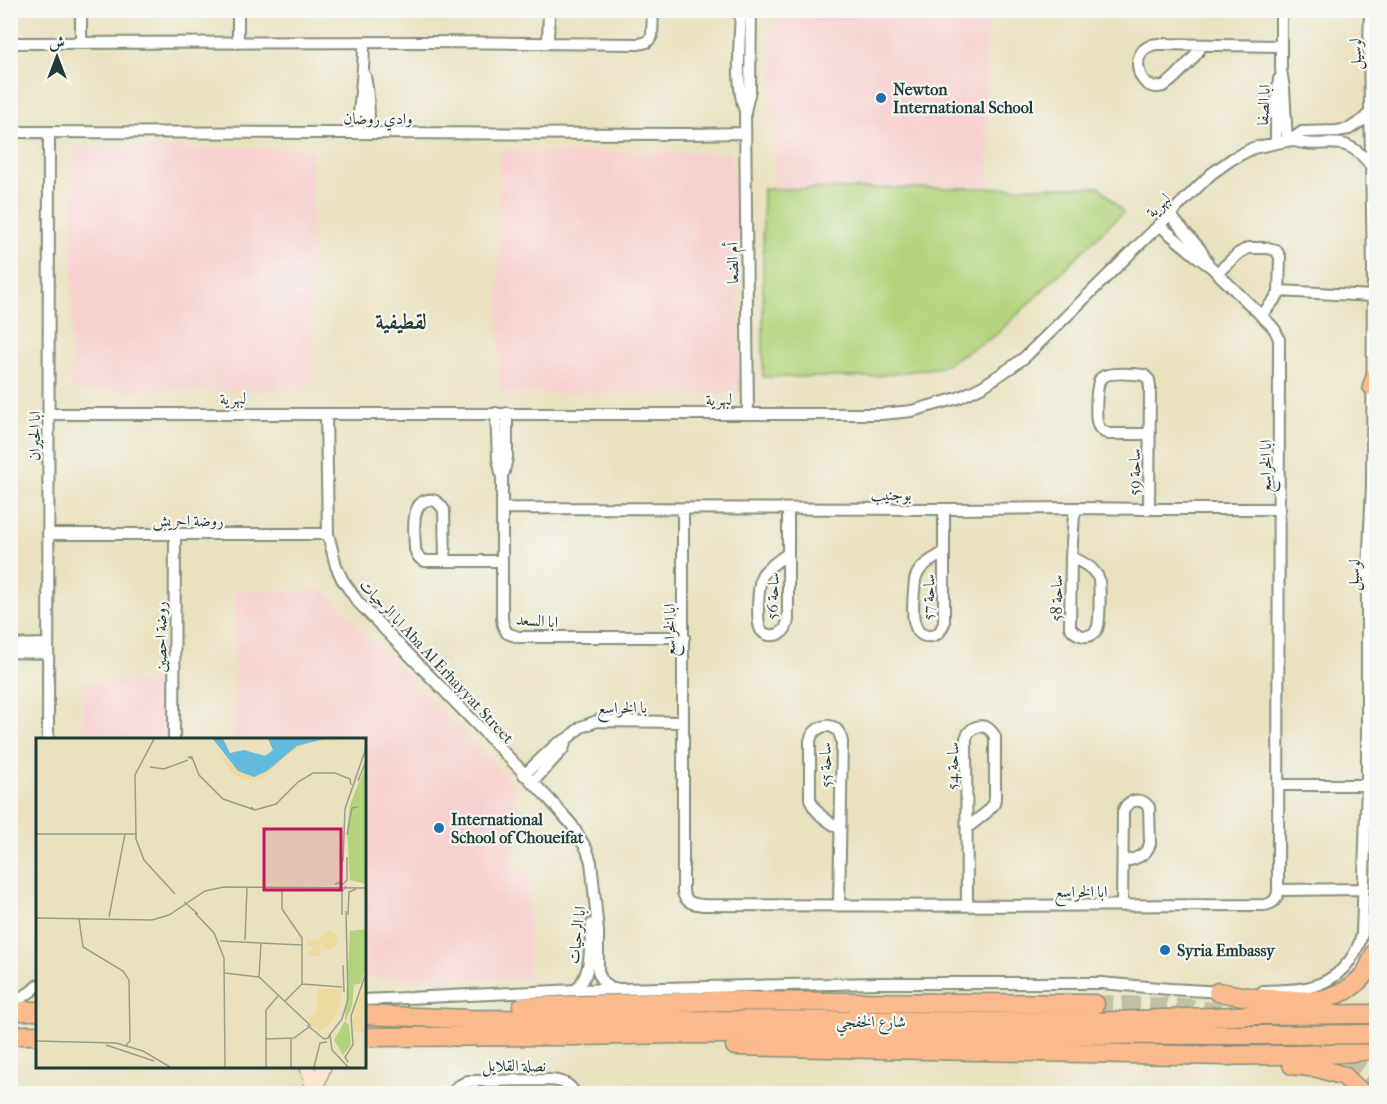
<svg xmlns="http://www.w3.org/2000/svg" width="1387" height="1104" viewBox="0 0 1387 1104" font-family="'IM FELL French Canon',Amiri,serif">
	<style>
		.built { fill: #f7d0cf }
		.green { fill: #b3d47c; stroke: #698858; stroke-width: 1.5 }
		.lines { fill: none; stroke-linecap: round; stroke-linejoin: round }
		.highway-tunnel { stroke: #c1c0a3; stroke-width: 18; stroke-dasharray: 18 9; stroke-linecap: butt }
		.street-casing { stroke: #848f7a; stroke-width: 14 }
		.secondary-casing { stroke: #848f7a; stroke-width: 16 }
		.highway-casing { stroke: #848f7a; stroke-width: 21 }
		.street { stroke: #fff; stroke-width: 10 }
		.secondary { stroke: #fde4d1; stroke-width: 14 }
		.highway { stroke: #fbbb8d; stroke-width: 18 }
		.highway-bridge-casing { stroke: #848f7a; stroke-width: 21; stroke-linecap: butt }
		.highway-bridge { stroke: #fbbb8d; stroke-width: 18 }
		.poi-dot { fill: #1f6fb2; stroke: #f6f6f2; stroke-width: 2 }
		.labels { text-anchor: middle; stroke-width: 4.5; stroke-linejoin: round; paint-order: stroke }
		.street-label { font-size: 16px; fill: #1f3d34; stroke: #f6f6f2 }
		.poi-label { font-size: 16px; font-weight: bold; fill: #1f3d34; stroke: #f6f6f2; text-anchor: start }
		.district-label { font-size: 22px; font-weight: bold; fill: #1f3d34; stroke: #f6f6f2 }
		.inset-road { fill: none; stroke: #999f87; stroke-width: 1.5 }
		.view { fill: #c2185b; fill-opacity: 0.15; stroke: #c2185b; stroke-width: 3 }
		.inset-edge { fill: none; stroke: #1f3d34; stroke-width: 3 }
	</style>
	<rect width="100%" height="100%" fill="#f6f6f2"/>
	<filter id="ink" filterUnits="userSpaceOnUse"><feTurbulence type="fractalNoise" baseFrequency=".0167" numOctaves="2"/><feDisplacementMap in="SourceGraphic" scale="12" xChannelSelector="R" yChannelSelector="G"/><feConvolveMatrix kernelMatrix="1 2 1 2 8 2 1 2 1" color-interpolation-filters="sRGB"/></filter>
	<filter id="wash" filterUnits="userSpaceOnUse"><feTurbulence type="fractalNoise" baseFrequency=".008" numOctaves="4" result="noise"/><feDisplacementMap in="SourceGraphic" scale="24" xChannelSelector="R" yChannelSelector="G"/><feGaussianBlur stdDeviation="1.35" result="paint"/><feColorMatrix in="noise" values="0 0 0 0 0 0 0 0 0 0 0 0 0 0 0 0 0 1.4 0 .05"/><feComposite in="paint" operator="in"/></filter>
	<g filter="url(#wash)">
		<rect width="100%" height="100%" fill="#eae1bf"/>
		<path class="built" d="M773 11H987L988 186 774 188Z
			M73 147 313 149 311 391 71 390Z
			M499 151 730 153 738 209 739 394 499 393Z
			M235 590H325L357 626 514 784 512 872 529 873 528 979 365 978 364 740 234 739Z
			M82 682H170V739H82Z"/>
		<path class="green" d="M1100 187 1123 212 996 335 941 367 870 377H763V189Z"/>
	</g>
	<g filter="url(#ink)">
		<g class="lines">
			<path class="highway-tunnel" d="M1095 1004 1183 1007 1221 1012
				M1248 1018C1296 1030 1342 1045 1376 1082"/>
			<g class="street-casing">
				<path id="street" d="M81 10V43
					M238 10V43
					M741 10C740 41 735 84 745 111L748 414
					M1281 10V70L1284 89 1287 141
					M10 43 427 42 639 44 647 42 652 36 653 10
					M548 43 549 10
					M1202 45C1197 55 1189 63 1181 71 1176 76 1170 83 1163 86 1139 94 1128 54 1150 46 1153 44 1156 44 1159 44L1280 46
					M365 76C369 95 369 113 369 132
					M745 111 750 90 751 10
					M10 132 690 134 745 133
					M358 133C359 102 364 73 364 43
					M1291 140C1325 152 1343 128 1371 166
					M1276 143V110L1279 79
					M1169 214 1200 249 1207 261
					M1217 273 1239 253 1248 248H1267L1276 250 1280 257 1279 294 1261 316
					M1279 291 1373 296
					M496 413 498 458 502 478V618L503 625 507 633 518 637H684
					M49 414H882L912 411 958 398 983 386 1013 366 1025 357 1211 174 1232 159 1253 148 1291 140 1302 132 1337 131 1349 129 1363 120 1371 111
					M326 414 328 534 336 566 342 579 357 601 549 799 572 825 587 850 591 862 593 880 598 931V971L601 979 611 989
					M504 472 507 457V413
					M502 508 944 509 1077 508 1149 509H1280
					M683 509V892C685 903 694 904 703 905 890 906 1077 906 1264 905 1273 904 1278 899 1278 890L1279 339 1275 330 1271 325 1211 267 1195 255 1159 225
					M788 509V620C788 621 786 627 785 629 780 636 767 638 761 630 756 622 758 582 763 574 769 566 780 560 788 553
					M1149 509 1150 388 1149 380 1144 375C1135 374 1108 371 1101 378 1096 383 1095 417 1098 425 1100 430 1103 432 1109 434H1150
					M48 534H328
					M943 553C932 560 918 566 915 580 914 595 906 639 931 636 939 635 941 630 944 623V509
					M1071 557C1079 561 1090 565 1095 573 1097 575 1099 578 1099 581 1100 588 1100 624 1097 629 1090 641 1076 636 1070 627L1071 557 1074 516 1077 508
					M445 561 444 510C440 504 436 499 428 500 409 503 415 536 415 549 417 556 419 559 425 561H502
					M10 645 48 644
					M10 652 48 653
					M48 740 49 132
					M174 740 175 535
					M524 775 549 751 557 744 567 739 581 727 597 721 683 722
					M532 783 563 749 567 739
					M1279 785H1367
					M1278 890 1364 889
					M839 905 842 742C841 738 840 732 836 729 826 721 812 730 810 741V799C815 814 828 821 840 829
					M967 905 966 738C972 723 988 722 995 737V798L994 804 987 812 967 828
					M1122 906 1123 812C1127 799 1142 797 1149 807L1150 844C1146 856 1135 859 1123 862
					M576 990C593 972 589 948 592 924
					M1263 991C1278 990 1295 991 1310 987 1336 981 1356 960 1362 934L1367 785V593L1372 485 1373 268 1369 49 1370 10
					M364 1000 576 990 877 983H1101L1170 989 1223 992
					M10 1003C21 998 30 994 38 985
					M452 1094 457 1087 468 1081 550 1080C561 1081 570 1083 575 1094"/>
			</g>
			<g class="secondary-casing">
				<path id="secondary" d="M307 1066 315 1094
					M315 1091 324 1066"/>
			</g>
			<g class="highway-casing">
				<path id="highway" d="M1372 386 1376 376
					M1218 992 1256 998 1312 1001 1325 999 1345 991 1354 985 1366 973 1376 951
					M522 1007 715 1001 1095 1004
					M10 1011H38
					M364 1015 469 1019 1093 1022 1256 1015 1376 1014
					M10 1035H38
					M364 1037 575 1036 677 1034 1255 1035
					M735 1046 1228 1056C1278 1054 1327 1057 1376 1049
					M1292 1065 1318 1068 1344 1076 1363 1094"/>
			</g>
			<use href="#street" class="street"/>
			<use href="#secondary" class="secondary"/>
			<use href="#highway" class="highway"/>
			<g class="highway-bridge-casing">
				<path id="highway-bridge" d="M1255 1035 1376 1034"/>
			</g>
			<use href="#highway-bridge" class="highway-bridge"/>
		</g>
	</g>
	<g class="poi-dot">
		<circle cx="881" cy="98" r="6"/>
		<circle cx="439" cy="828" r="6"/>
		<circle cx="1165" cy="950" r="6"/>
	</g>
	<g class="labels">
		<g class="street-label">
			<text transform="translate(1355 54) rotate(-90)" y="6">لوسيل</text>
			<text transform="translate(1263 105) rotate(-87)" y="6">ابا الصفا</text>
			<text x="378" y="124">وادي روضان</text>
			<text transform="translate(1158 205) rotate(-45)" y="6">لبهرية</text>
			<text transform="translate(732 263) rotate(-91)" y="6">أم الضعا</text>
			<text x="233" y="404">لبهرية</text>
			<text x="719" y="405">لبهرية</text>
			<text transform="translate(34 436) rotate(-90)" y="6">ابا الحيران</text>
			<text transform="translate(1265 466) rotate(-90)" y="6">ابا الخراسع</text>
			<text transform="translate(1134 472) rotate(-90)" y="6">ساحة 59</text>
			<text x="891" y="500">بوجنيب</text>
			<text x="188" y="526">روضة احريش</text>
			<text transform="translate(1353 575) rotate(-87)" y="6">لوسيل</text>
			<text transform="translate(772 596) rotate(-88)" y="6">ساحة 56</text>
			<text transform="translate(928 597) rotate(-89)" y="6">ساحة 57</text>
			<text transform="translate(1056 598) rotate(-90)" y="6">ساحة 58</text>
			<text transform="translate(537 620) rotate(4)" y="6">ابا السعد</text>
			<text transform="translate(669 630) rotate(-90)" y="6">ابا الخراسع</text>
			<text transform="translate(160 637) rotate(-90)" y="6">روضة احصين</text>
			<text transform="translate(437 661) rotate(47)" y="6">ابا الرحيات Aba Al Erhayyat Street</text>
			<text transform="translate(622 707) rotate(-1)" y="6">با الخراسع</text>
			<text transform="translate(825 765) rotate(-91)" y="6">ساحة 55</text>
			<text transform="translate(952 766) rotate(-89)" y="6">ساحة 54</text>
			<text x="1081" y="897">ابا الخراسع</text>
			<text transform="translate(576 935) rotate(-83)" y="6">ابا الرحيات</text>
			<text x="871" y="1027">شارع الخفجي</text>
			<text x="514" y="1071">نصلة القلايل</text>
		</g>
		<g class="poi-label">
			<text x="893" y="95">Newton<tspan x="893" dy="18">International School</tspan></text>
			<text x="451" y="825">International<tspan x="451" dy="18">School of Choueifat</tspan></text>
			<text x="1177" y="956">Syria Embassy</text>
		</g>
		<g class="district-label">
			<text x="401" y="329">لقطيفية</text>
		</g>
	</g>
	<g transform="translate(36 738)">
		<rect width="330" height="330" fill="#eae1bf"/>
		<path d="M330 27V146L314 142 311 93 314 67ZM330 191V229L325 245 318 247 316 268 309 284 313 287 315 307 307 317 298 302 309 283 314 193Z" fill="#b3d47c"/>
		<path d="M281 1 302 2 326 12 302 3 277 4 253 15 226 41 209 42 196 35 179 9 195 27 230 33 252 13ZM284 202a9 9 0 1 1 18 0a9 9 0 1 1-18 0ZM271 201 285 202 284 218H271L278 208H271ZM330 238 326 286 329 294H316V281ZM282 251H306L302 274 290 290 283 292 272 283 281 272Z" fill="#eeda9e"/>
		<path d="M177 1H187L194 15 208 12 229 18 237 12 232 1H288L261 8 231 33 218 39 202 33Z" fill="#62badf"/>
		<path class="inset-road" d="M118 1 99 37 100 101 108 122 139 156M156 21 152 19H156L163 37 187 61 219 72 215 69M114 29 128 31 152 22M322 43 330 23M219 72 240 66 262 44 277 35H299L314 41 315 47M0 96H101M311 97 316 70 322 69M307 123 309 71 330 10M299 146 305 144 306 120M304 149 311 142V119M246 152V171L266 200V246L249 263M148 164 162 176M159 175 178 195 188 220 189 329M306 177V154L310 148M312 177 313 154 320 151M73 179 89 96M0 180 116 182 133 177 169 153 188 149 330 150M43 181 47 209 87 233 93 242 94 303 90 307M209 202 211 149M184 203 266 207M307 227 308 254M189 235 223 239 275 288M223 239 225 205M266 246 306 249M271 287 288 301 293 300M294 297 296 312 312 329M292 299 306 281 312 261 310 173M230 301 258 300 273 289M255 301V329M0 303 80 305 107 313 134 329M70 307 118 323M312 324 309 319 317 307 315 278 330 235M230 329V272L242 258M278 329 284 305 291 304"/>
		<path class="view" d="M228 91H305V152H228Z"/>
		<rect width="330" height="330" class="inset-edge"/>
	</g>
	<rect width="1387" height="1104" fill="none" stroke="#f6f6f2" stroke-width="36"/>
	<g transform="translate(57 57)" stroke="#f6f6f2" stroke-width="4.5" paint-order="stroke">
	<path d="M0-4.5L10 22L0 15L-10 22Z" fill="#1f3d34"/>
	<text y="-9" font-size="16" font-weight="bold" text-anchor="middle" fill="#1f3d34">ش</text>
	</g>
</svg>
